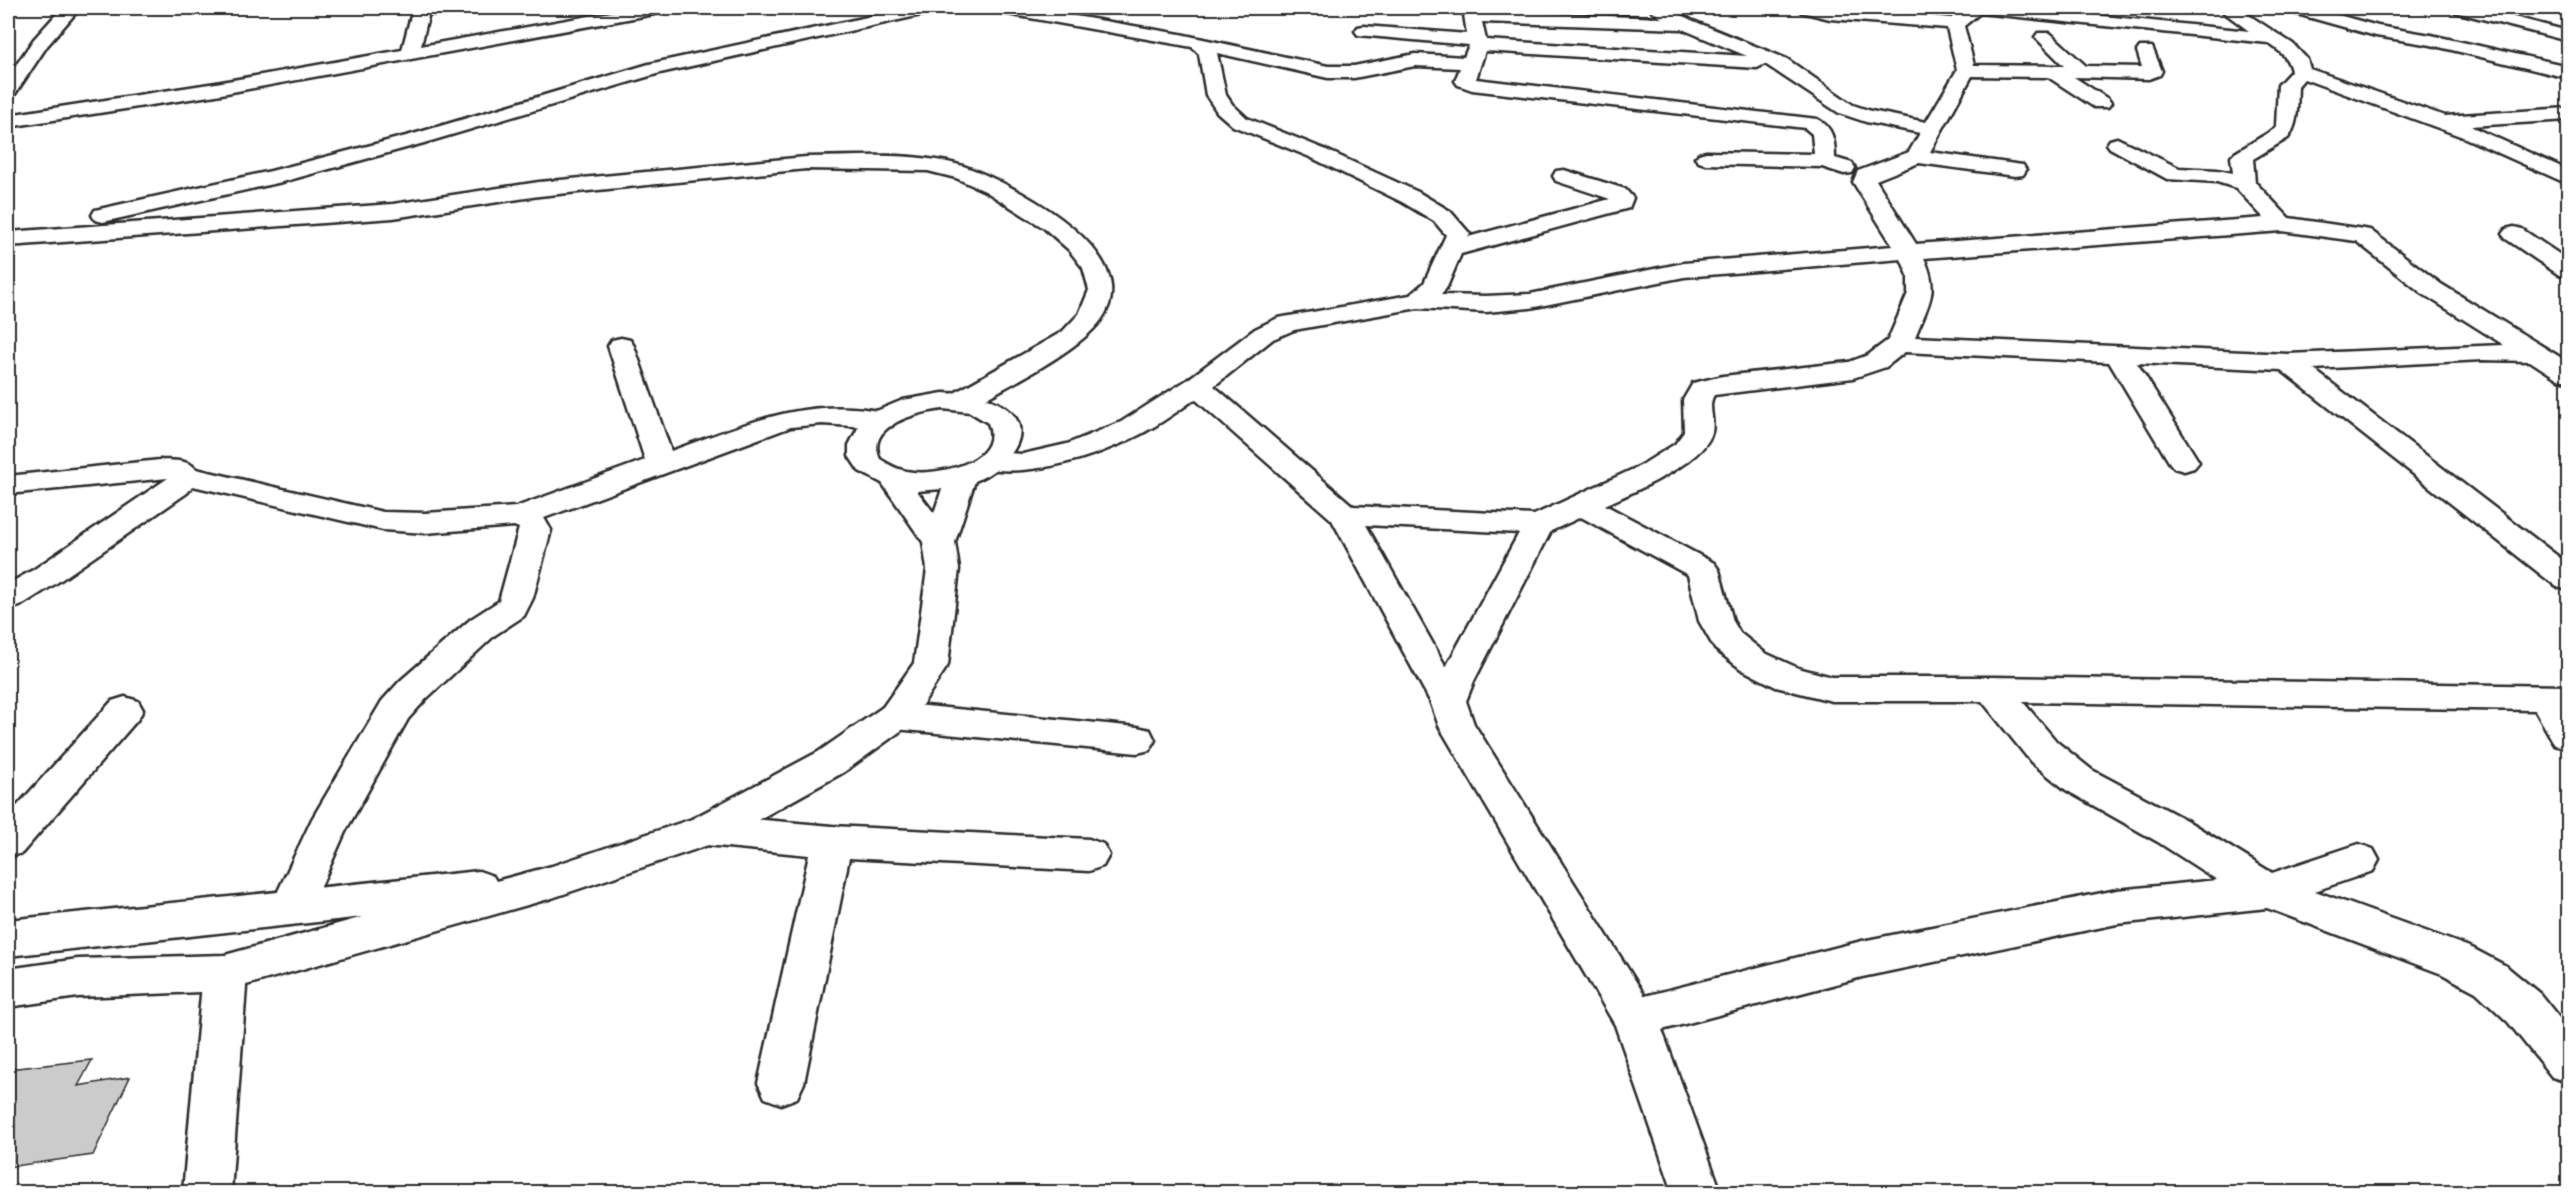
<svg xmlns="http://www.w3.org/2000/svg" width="2576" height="1200" viewBox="0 0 2576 1200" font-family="'Shantell Sans',sans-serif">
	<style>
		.building { fill: #cbcbcb; stroke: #2b2b2b; stroke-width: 1.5 }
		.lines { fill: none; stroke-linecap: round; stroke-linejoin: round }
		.lane-casing { stroke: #2b2b2b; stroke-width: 4 }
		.street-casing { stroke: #2b2b2b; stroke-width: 5 }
		.primary-casing { stroke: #2b2b2b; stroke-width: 5 }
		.lane { fill: #fff; fill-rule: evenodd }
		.street { fill: #fff; fill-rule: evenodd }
		.primary { fill: #fff; fill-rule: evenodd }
	</style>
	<rect width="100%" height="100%" fill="#fff"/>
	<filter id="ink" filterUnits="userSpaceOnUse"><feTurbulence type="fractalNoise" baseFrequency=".0167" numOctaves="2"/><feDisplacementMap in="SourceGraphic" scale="12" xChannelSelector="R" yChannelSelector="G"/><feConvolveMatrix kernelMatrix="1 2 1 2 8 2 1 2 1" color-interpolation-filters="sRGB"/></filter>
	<g filter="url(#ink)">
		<path class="building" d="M92 1060 78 1086 130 1077 93 1155 8 1167V1069Z"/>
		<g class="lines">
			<g class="lane-casing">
				<path id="lane" d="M453 8H486L481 11 420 16 415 13 420 10Z"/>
			</g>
			<g class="street-casing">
				<path id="street" d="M62 8H80L47 46 15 94 8 96V77L34 39Z
					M413 8H430L421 46 634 8H669L666 12 660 13 216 95 8 127V115L216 83 402 50Z
					M909 8H939L936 12 930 13 660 73 424 143 282 182 103 222 95 220 92 215 95 210 271 171 410 135 649 64Z
					M993 8H1029L1180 34 1328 66H1354L1415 54 1464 57 1469 45 1358 35 1355 31 1358 27 1364 26 1467 34 1463 8H1479L1480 11 1662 18 1648 8H1669L1691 20 1787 59 1853 105 1871 111 1926 122 1957 70 1947 28 1830 19 1801 12 1799 8 1888 12 1951 18 1966 8H2024L2249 31 2218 8H2238L2293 44 2307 59 2310 69 2445 116 2568 108V120L2470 126 2568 170V184L2463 137 2304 79 2298 86C2297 105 2299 123 2288 138L2253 159 2255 182 2289 218 2370 230 2441 284 2568 362V381L2558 379 2530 361 2482 360 2313 369 2568 564V590L2557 587 2281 370 2137 363 2199 462 2194 468 2184 471 2174 468 2169 462 2109 362 1905 352 1886 367 1853 378 1714 395C1707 406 1715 419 1712 432 1704 463 1633 492 1605 505L1714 563 1719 570 1733 621 1740 633 1765 653 1798 668 1832 677H1992L2568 686V749L2555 745 2535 710 2023 702 2057 742 2092 770 2186 820 2272 873 2359 844 2373 849 2379 860 2373 871 2315 891 2472 948 2506 966 2540 994 2568 1029V1082L2552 1077 2508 1022 2476 992 2442 974 2267 908 2117 924 1862 977 1662 1030 1721 1192H1673L1615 1025 1439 726 1430 701 1332 520 1195 399C1178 411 1160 424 1141 434 1096 457 1029 479 980 467L975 461 980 455 990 452 1023 454 1067 444 1121 422 1187 380 1255 329 1278 318 1410 295 1424 283 1446 235 1434 221 1402 202 1310 157 1233 126 1217 112 1206 95 1199 54 1192 47 1002 13 996 12ZM1980 13 2268 43C2280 51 2288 57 2291 71L2278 85 2276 126 2273 130 2235 153 2231 157 2233 173 2217 170 2179 168 2117 138 2110 140 2107 144 2110 148 2167 179 2217 182 2236 188 2264 218 1916 244 1876 180 1919 163 2015 176 2023 175 2026 170 2023 165 2015 164 1930 152 1972 76 2048 77 2094 107H2108L2111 103 2108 99 2074 77 2149 79 2160 75 2162 71 2152 47H2140L2137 51 2142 67 2086 66 2050 33H2038L2035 37 2064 66 1974 65 1964 26ZM1482 22 1682 29 1747 56 1486 40ZM1485 51 1757 68 1765 64 1839 113 1866 122 1920 133 1909 152 1858 171 1853 182 1893 246 1684 263 1530 294 1486 296 1441 295 1447 287 1461 254 1629 208 1633 198 1625 189 1564 170 1556 171 1553 176 1556 181 1610 199 1468 237 1470 234 1450 211 1418 192 1324 149 1247 118 1232 104 1226 95 1217 53 1328 78H1354L1415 66 1460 68 1455 81 1458 85 1472 90 1805 128 1812 134 1814 154 1706 152 1699 154 1695 158 1699 162 1706 164 1822 167 1844 174 1852 173 1855 168 1852 163 1835 158C1835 141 1833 127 1817 119L1476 79ZM2282 231 2356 241 2423 294 2504 345 2288 354 1915 337C1928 304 1940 292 1924 258ZM1901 259 1908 275V293L1888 340 1868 355 1849 362 1723 376 1693 383 1683 400 1684 432 1675 444 1640 466 1534 515 1353 506 1214 386 1273 339 1294 330 1418 308 1486 312 1530 308 1684 277ZM1581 517 1688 575 1699 621 1715 649 1741 669 1776 687 1832 701H1982L2031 762 2066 790 2158 842 2217 880 2117 890 1862 941 1645 996 1474 724 1466 701 1474 681 1551 531ZM1366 525 1519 533 1446 667Z
					M2287 8H2313L2378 26 2431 35 2568 66V78L2431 45 2376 36 2290 12Z
					M2452 8H2479L2568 31V41L2455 12Z
					M806 157C846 157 890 153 929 159 944 161 960 164 974 170 1021 189 1148 256 1101 320 1078 352 1005 387 969 408L959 410 949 408 945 402 949 396 1062 332 1079 314 1089 290 1083 268 1069 250 1044 228 985 191 956 178 928 171 806 169 539 196 393 218 8 246V232L393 204 539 182Z
					M2514 227 2522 229 2568 260V277L2559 275 2506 239 2502 234 2506 229Z
					M621 338 630 340 634 346 671 451C747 424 809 394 892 414L896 420 892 426 882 428 822 424 791 427 544 518 551 530 533 598 524 616 495 635 426 699 408 719 345 832 307 918 292 923 277 918 271 906 312 819 382 701 400 681 471 619 499 601 519 528 514 526 425 533 383 530 193 486 187 493 55 584 20 606 8 609V584L33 570 168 478 8 494V476L160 460C173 461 187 459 196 469L383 512 425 513 516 507 645 460 608 346 612 340Z
					M125 697 138 701 143 710 138 719 22 853 8 857V816L112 701Z
					M896 703 1137 727 1150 730 1155 740 1150 750 1137 753 896 729 883 725 878 716 883 707Z
					M706 815 832 826 1089 839 1103 844 1109 855 1103 866 1089 871 849 858 804 1083 797 1098 781 1104 765 1098 758 1083 809 855 706 845 692 841 686 830 692 819Z
					M225 955 240 960 247 973 231 1192H183L203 973 210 960Z"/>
			</g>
			<g class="primary-casing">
				<path id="primary" d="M943 393C961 394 982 395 998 403 1044 427 1007 469 975 481L955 542 959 569 948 665 909 725 844 772 720 841 552 898 225 991 78 997 8 1007V969L78 959 225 955 363 917 8 956V920L479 871 493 876 496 881 552 866 692 819 818 752 883 707 914 663 927 569 923 542 882 483 859 471 849 456V445L859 426 874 412 903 400ZM943 409 970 412 988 423C1005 464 933 477 906 471 896 469 888 464 880 459 864 424 920 412 943 409ZM942 489 934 513 917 491Z"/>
			</g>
			<use href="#lane" class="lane"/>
			<use href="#street" class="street"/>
			<use href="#primary" class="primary"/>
		</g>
	</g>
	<rect width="2576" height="1200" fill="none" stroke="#fff" stroke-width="30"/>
	<rect x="15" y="15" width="2546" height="1170" fill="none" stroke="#2b2b2b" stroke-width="2" filter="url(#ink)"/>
</svg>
